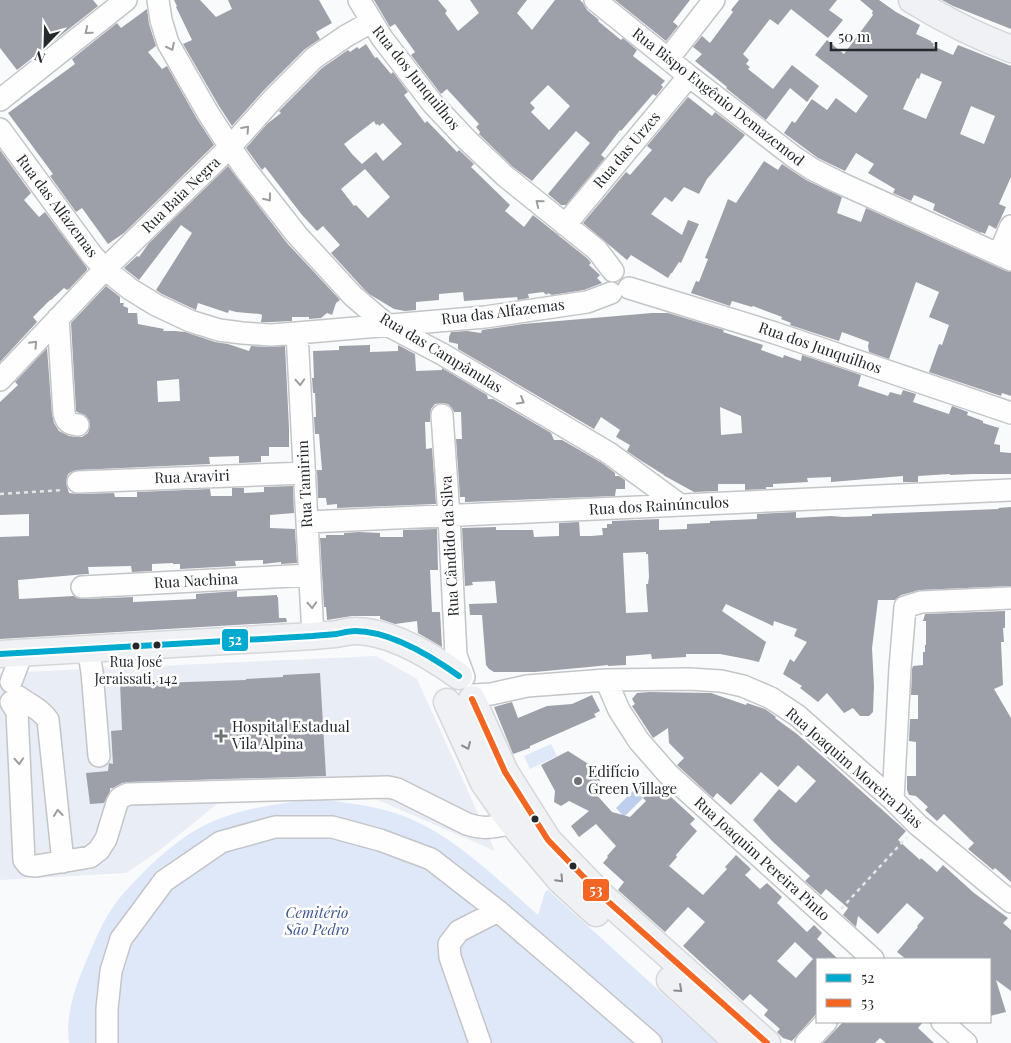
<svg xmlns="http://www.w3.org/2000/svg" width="1011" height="1043" viewBox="0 0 1011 1043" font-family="'Playfair Display',serif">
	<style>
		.built { fill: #e9edf5 }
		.green { fill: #dfe8f9 }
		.water { fill: #beceed }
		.building { fill: #9da0a8; fill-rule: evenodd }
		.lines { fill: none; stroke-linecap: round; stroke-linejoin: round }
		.minor-casing { stroke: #c3c5c8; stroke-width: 24 }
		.major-casing { stroke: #d5d7d8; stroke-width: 29 }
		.path { stroke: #e5e6e6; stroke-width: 2.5; stroke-dasharray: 4 4; stroke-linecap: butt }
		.minor { stroke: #fefefe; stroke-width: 21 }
		.major { stroke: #eff1f5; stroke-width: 26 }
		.bus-1-casing { stroke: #fff; stroke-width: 10 }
		.bus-2-casing { stroke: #fff; stroke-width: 10 }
		.bus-1 { stroke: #00a9ce; stroke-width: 6 }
		.bus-2 { stroke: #f26522; stroke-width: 6 }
		.oneway { stroke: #9c9ea0 }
		.oneway2 { stroke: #8a8c91 }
		.bus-dot { fill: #25282d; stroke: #fff; stroke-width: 2 }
		.poi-dot { fill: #6f7275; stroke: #fff; stroke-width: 2 }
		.labels { text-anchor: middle; stroke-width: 5; stroke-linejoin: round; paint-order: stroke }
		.bus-label { font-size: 14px; fill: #25282d; stroke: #fff }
		.street-label { font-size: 15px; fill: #25282d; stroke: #fff }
		.poi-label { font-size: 15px; fill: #25282d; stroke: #fff; text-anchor: start }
		.park-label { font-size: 15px; font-style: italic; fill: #3b568e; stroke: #fff }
		.line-badge { stroke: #fff; stroke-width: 2 }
		.badge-label { font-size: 14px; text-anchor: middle; font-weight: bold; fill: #fff }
	</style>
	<rect width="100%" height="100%" fill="#f9fafb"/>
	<path class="built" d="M376 656 417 679 495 851 369 796 222 800 160 850 126 873 0 880V673Z"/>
	<path class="green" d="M551 744 557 756 530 769 524 756Z
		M316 799C343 802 369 805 395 813 450 831 496 878 538 915L545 892 548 890 717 1043H69C65 1014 76 985 87 959 95 940 103 921 115 904 121 895 129 887 137 879 157 858 183 835 209 823 243 808 280 803 316 799Z"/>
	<path class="water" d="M634 790 643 798 624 817 616 808Z"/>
	<path class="building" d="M0 0H93L98 6 17 70 0 48Z
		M174 0H200L216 17 232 9 228 0H319L332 23 316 32 320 39 305 49 264 90 232 126 219 106 183 44 192 40 176 7 177 6Z
		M374 0H438L447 11 445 13 458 31 479 13 470 0H527L517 13 532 30 555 0H580L583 3 587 10 599 20 598 21 621 40 623 38 637 50 633 56 665 81 661 85 663 87 656 96 653 94 621 131 620 130 601 155 605 158 566 205H561L548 194 590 143 576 131 532 181 513 167 479 134 480 132 476 127 479 124 447 89 441 94 411 55 415 52 395 24 390 27ZM548 85 570 106 549 130 531 112 535 108 530 103Z
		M615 0H690L673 22 678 26 666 41Z
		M739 0H837L829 10 843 20 828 38 791 9 778 25 770 19 743 54 749 60 746 64 750 67 748 69 773 89 792 65 819 86 807 102 790 88 766 120 726 88 727 87 695 61 702 54 693 47 702 36 710 43 733 12 731 10Z
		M860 0H879L896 12 920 25 916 34 931 41V42L934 44 933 46 953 55 958 45 1011 66V177L999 204 1006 207 996 229 989 225 985 234 981 232V233L933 210 935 204 914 195 911 201 893 193 895 189 868 173 874 164 856 153 845 171 818 158 784 133 792 121 795 123 812 99 827 110 836 98 856 113 868 96 815 55 827 40 844 54 873 15 872 13 873 11ZM921 73 942 82 926 119 903 109 917 78 919 79ZM971 106 995 116 984 144 960 134Z
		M942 0H1011V29L953 6Z
		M147 9 149 24 156 46 148 52 162 69 167 66 197 119 214 145 124 233 108 244 82 208 76 212 50 176 53 174 8 113 75 64 72 59 117 23 121 28Z
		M366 44 375 58 377 57 391 74 393 72 408 92 404 95 425 123 427 121 457 152 459 150 474 164 471 167 510 205 505 211 524 227 533 215 588 259 591 263 589 265 600 275 597 278 602 283 584 290 552 295 548 293 547 295 543 292 528 294 529 298 518 300 517 297 464 301 463 292 439 294V300L416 302V310L405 311 394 309 369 294 362 287 331 253 340 245 323 226 317 231 302 215 265 167 262 170 246 148 267 124 281 113 279 111 322 68 348 50 350 52 357 47 359 49ZM374 121 376 125 378 124 379 126 383 123 402 144 383 161 376 152 362 164 352 154 344 144ZM365 169 390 197 368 218 356 205 354 206 341 189Z
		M688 97 712 116 715 112 745 135 707 179 699 194 684 187 672 202 665 197 651 214 682 235 688 220 699 224 681 263 679 262 672 273H671L668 278 631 255 627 260 583 223 626 172 630 175 644 159 652 150 647 146Z
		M0 150 31 193 24 200 39 217 45 212 87 268V270L69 289 67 290 64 288 51 300H50L33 317 37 322 0 362Z
		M764 161 778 170 782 164 806 180 842 197 837 213 861 222 866 208 1006 271 1011 272V396L1002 393 1001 396 929 372 939 344 942 345 949 325 929 317 939 292 916 282 889 359 869 352 868 346 869 342 842 332 839 341 790 325 791 323 781 319 782 317 753 306 752 307 732 301 730 306 691 293 696 281 699 282 708 259 705 258 728 199 736 203Z
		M228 166 287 243 340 300 336 303 332 315 327 313 321 318 309 319V317H292V321L271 322H261L262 315 260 314 236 312 229 310 228 313 198 303 196 310 162 294 156 290 192 233 181 225 139 280 124 268 137 256 139 257 149 243Z
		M106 286 120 297V303H124L123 306 128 308V313H137L138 324 164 329 163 331H175L185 332 215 342 228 344 249 351 251 346 270 347 285 346 289 428V447H269V456H261V462L239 463V456L209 457 210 464 77 470 71 472 68 474 67 477 66 483 69 493 78 494 114 493 115 497H137V492L210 489 211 496H232V488H244V493L264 492V487L293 486 294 513 270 515V528L295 529 297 563 281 564V562L263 564V560L235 561 236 566 180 569V564H173V563L152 564V571L132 572 131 566 88 567 89 574H86L18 580 19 599 74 596 77 598 83 599 133 597V602L196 599V594L237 591V597L277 595V597H278L279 618H286L287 622 0 639V537L29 536V514L0 515V402L18 385 15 382 47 348 52 414 54 423 59 431 69 436 76 437H82L88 433 90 426 89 420 85 415 77 412 76 411 71 323ZM179 379 180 401 158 402 157 381Z
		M652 313H668L724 330 723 332 763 345 761 350 783 358 784 355 801 361 802 355 861 375 858 386 888 396 890 392 901 395 903 390 916 394 913 402 949 414 952 406 968 412 967 415 983 421V423L999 428 994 444 1000 445V452L1011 453V474H972L950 475V474L918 476V482H903V476L831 482V477L807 478 808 482 773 484V487H766V489L745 490V484H718V491L694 492 663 475H664L640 460 627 451 630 445 616 437 620 430 601 417 594 429 458 349V344L449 342V337L451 332 467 331 481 333 482 330 523 324ZM720 407 741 416 742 433 721 435Z
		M370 345V352L398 351V345L415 354 416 371 442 370V368L487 395 488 399H493L551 433 554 440H562L602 463 615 473V476H619L625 480V489H616L615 496 465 502V497H460L456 439H462L461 412H454L452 408 448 404 442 403 435 404 431 409 430 415V422H425L426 449 432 448 436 504 337 508V504L327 505 326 498H318L317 470H322L319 434H315L314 417H316L315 393H313L312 378H314L313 351 339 350V346Z
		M1011 507V586L920 590 901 595 895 600H878L872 648 874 686 873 712 869 716H860L853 708 844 713 827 693 818 702 800 688 802 686 783 674 790 659 794 662 807 642 794 636 797 629 774 621 773 626 726 604 722 611 766 642 759 662 746 659 720 654H686V657L652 659 651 654 626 656V665L608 666V665L589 667 535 672H494L489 669 486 665 482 615H470L469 604 497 603 495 581 472 582 473 585 465 586 462 528 496 527V530H533L534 537 559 536V523L579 522 580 536H591L603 535 602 528H607V524H612V521L659 519V530L687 529V524L710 523V521L757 519V514L796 512V518L831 516 844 517 872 516V514L999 509 998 508ZM646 552V554H648L649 577 648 584H646L648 612 626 613 623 553Z
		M437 529 438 570H430L432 612H440L442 647 418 633 417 621 395 624 380 619V616H352L327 620 326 607H324L320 538H326V535H344V533L359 532 380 533V537H403V530Z
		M1005 611V628H1003L1004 642H1001L1003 685 994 689 1011 718V882L995 868 993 870 968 849 974 843 944 814 937 821 925 810 928 807 916 796 909 795 907 790V776H916V742L909 741 910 719H918V695H911L912 669 913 666 923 665V652H925V645H926V621H923L925 614Z
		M320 673 326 776 128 782 122 783 113 788H110V791L104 803 90 804 86 773 108 771 109 763 113 764 111 731 122 730 120 683 158 681V683L246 680V679L283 677V675Z
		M650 692 711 693 746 705 747 703 765 709 776 717 775 718 797 734 831 764 906 831 898 840 920 860 921 858 937 872 943 865 974 893 1008 918 1003 923 1011 930V991L996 980 1006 1012 990 1016V959H906L897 952 918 927 917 926 924 918 907 903 878 934 858 916 856 927 843 915 848 908 826 889 821 895 805 881 810 876 772 841 753 820 779 789 796 803 816 781 798 765 778 787 761 772 731 805 717 793 713 798 677 765 684 758 669 743 668 728 653 738 632 706 635 704 632 699 637 693Z
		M592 695 600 711 594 714 596 717 530 746V748L513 754 494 707 512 702 518 718 547 706 572 704Z
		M568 751 601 772 598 778 600 780 597 785 598 786 595 793 612 812 630 817 646 801 643 798 658 785 695 819 690 824 697 831 676 855 677 857 669 866 703 895 727 869 725 867 736 855 751 869 745 875 760 889 767 883 782 897 777 903 807 932 814 925 822 933 817 939 838 959H817V1013L792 1041 783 1038 777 1032 780 1029 764 1015 768 1010 750 994 743 1001 683 946 705 922 688 907 665 932 618 890 624 882 603 863 608 857 607 856 616 846 596 824 579 837 571 826 589 811 569 801 561 806 554 802 555 791 541 765ZM795 942 813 959 796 978 777 961Z
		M843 1022H923L918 1028 934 1043H886L880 1038 875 1043H823Z"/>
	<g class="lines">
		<g class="minor-casing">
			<path id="minor" d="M158 0 161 20 168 43 208 113 230 147 246 170 297 235 353 296 387 325 442 354 609 453 680 505
				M359 0 382 38 433 104 467 140 505 176 597 250 613 271
				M595 0 689 76 794 157 812 169 838 182 1011 260
				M668 59 714 0
				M0 100 126 0
				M0 129 92 255 105 269 130 289 156 305 190 321 219 330 242 333 271 335 297 333 485 317 587 302 611 293
				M565 225 689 76
				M999 254 1011 226
				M629 288 775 333 1011 413
				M58 318 64 413C66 422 69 424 78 425
				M297 333 313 636
				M0 380 105 269 230 147 273 99 314 58 346 36 371 22
				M442 415 449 516 456 655 464 677
				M78 482 305 473
				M308 522 1011 490
				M82 587 310 575
				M88 649 92 672 99 756
				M606 680 619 710 639 741 668 774 873 959
				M11 682 22 653
				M473 695 491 694 527 686 606 680 689 679 721 681 743 686 771 698 798 716 893 800 918 825 1011 902
				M19 697C29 705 41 709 48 720L63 862
				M11 702 17 712 24 860 28 865 36 866 90 857 99 850 106 839 117 803 120 798 128 794 388 787 397 789 467 824C484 830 495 827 512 823
				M893 800 900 668 905 607 921 602 1011 598
				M942 1022 966 1043
				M107 1043V1009L111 971 121 939 164 881 221 842 275 827H332L380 840 431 859 498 911 575 977 651 1043
				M480 1043 450 957 449 944 459 931 498 911
				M806 1043 826 1022"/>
		</g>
		<g class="major-casing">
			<path id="major" d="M912 0C943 19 976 36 1011 49
				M0 654 313 636C321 635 329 635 336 634 342 633 349 631 355 631 391 631 431 656 459 676
				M472 699 505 772 548 840 603 897 767 1043
				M447 702 484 783 512 823 560 880 596 913
				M670 980 738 1043"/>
		</g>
		<path class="path" d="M0 494 63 490
			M841 909 907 837"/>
		<use href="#minor" class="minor"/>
		<use href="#major" class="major"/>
		<g class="bus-1-casing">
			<path id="bus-1" d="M0 654 313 636C321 635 329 635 336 634 342 633 349 631 355 631 391 631 431 656 459 676"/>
		</g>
		<g class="bus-2-casing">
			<path id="bus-2" d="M472 699 505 772 548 840 603 897 767 1043"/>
		</g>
		<use href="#bus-1" class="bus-1"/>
		<use href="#bus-2" class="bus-2"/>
	</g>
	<defs><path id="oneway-chevron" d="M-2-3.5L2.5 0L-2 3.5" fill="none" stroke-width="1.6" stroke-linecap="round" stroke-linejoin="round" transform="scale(1.25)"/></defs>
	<g class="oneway">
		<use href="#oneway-chevron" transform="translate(88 31) rotate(141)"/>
		<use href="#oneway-chevron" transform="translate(171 47) rotate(63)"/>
		<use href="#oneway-chevron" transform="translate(246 129) rotate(-48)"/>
		<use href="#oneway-chevron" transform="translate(268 198) rotate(52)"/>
		<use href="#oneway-chevron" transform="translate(539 203) rotate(-141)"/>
		<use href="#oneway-chevron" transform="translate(34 344) rotate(-47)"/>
		<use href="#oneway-chevron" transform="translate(300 382) rotate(87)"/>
		<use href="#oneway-chevron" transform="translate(521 401) rotate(31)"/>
		<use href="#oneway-chevron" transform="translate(312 605) rotate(87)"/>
		<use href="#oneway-chevron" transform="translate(19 761) rotate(87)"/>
		<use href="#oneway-chevron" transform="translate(58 813) rotate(-96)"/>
	</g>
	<g class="oneway2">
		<use href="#oneway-chevron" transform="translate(467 746) rotate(66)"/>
		<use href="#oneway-chevron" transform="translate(560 879) rotate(47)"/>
		<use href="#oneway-chevron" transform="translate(679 989) rotate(42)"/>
	</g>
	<g class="bus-dot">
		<circle cx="157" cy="645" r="4.5"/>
		<circle cx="136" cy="646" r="4.5"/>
		<circle cx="535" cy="819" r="4.5"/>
		<circle cx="573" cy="866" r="4.5"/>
	</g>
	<g class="poi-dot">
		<path d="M218.5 728.5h5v5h5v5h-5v5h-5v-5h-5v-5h5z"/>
		<circle cx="578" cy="781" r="5"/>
	</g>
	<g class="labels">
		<g class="bus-label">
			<text x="136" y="667">Rua José<tspan x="136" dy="17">Jeraissati, 142</tspan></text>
		</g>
		<g class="street-label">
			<text transform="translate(416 78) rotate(51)" y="5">Rua dos Junquilhos</text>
			<text transform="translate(718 97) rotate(38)" y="5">Rua Bispo Eugênio Demazemod</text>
			<text transform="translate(627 150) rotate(-50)" y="5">Rua das Urzes</text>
			<text transform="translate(181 195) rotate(-44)" y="5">Rua Baia Negra</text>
			<text transform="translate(57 206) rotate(53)" y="5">Rua das Alfazemas</text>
			<text transform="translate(503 312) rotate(-7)" y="5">Rua das Alfazemas</text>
			<text transform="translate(820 348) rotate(19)" y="5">Rua dos Junquilhos</text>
			<text transform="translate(441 353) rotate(31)" y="5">Rua das Campânulas</text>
			<text transform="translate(192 477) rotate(-2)" y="5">Rua Araviri</text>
			<text transform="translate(305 484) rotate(-93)" y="5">Rua Tamirim</text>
			<text transform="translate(659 506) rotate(-3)" y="5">Rua dos Rainúnculos</text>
			<text transform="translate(450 546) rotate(-93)" y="5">Rua Cândido da Silva</text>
			<text transform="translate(196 581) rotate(-3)" y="5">Rua Nachina</text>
			<text transform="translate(854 768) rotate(41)" y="5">Rua Joaquim Moreira Dias</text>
			<text transform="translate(762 859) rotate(42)" y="5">Rua Joaquim Pereira Pinto</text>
		</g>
		<g class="poi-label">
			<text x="232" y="732">Hospital Estadual<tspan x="232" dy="17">Vila Alpina</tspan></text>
			<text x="588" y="777">Edifício<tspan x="588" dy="17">Green Village</tspan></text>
		</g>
		<g class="park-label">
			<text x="317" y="918">Cemitério<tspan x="317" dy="17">São Pedro</tspan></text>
		</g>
	</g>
	<g class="line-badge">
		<rect x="221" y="628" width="28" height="24" rx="5" fill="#00a9ce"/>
		<rect x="582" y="878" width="28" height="24" rx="5" fill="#f26522"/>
	</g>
	<g class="badge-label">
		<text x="235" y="645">52</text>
		<text x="596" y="895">53</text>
	</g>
	<rect x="816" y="958" width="175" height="65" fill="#ffffff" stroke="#a8a9ab"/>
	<rect x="826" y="974" width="25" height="8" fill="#00a9ce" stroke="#a8a9ab"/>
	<text x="861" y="983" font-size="15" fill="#25282d">52</text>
	<rect x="826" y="999" width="25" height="8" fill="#f26522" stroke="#a8a9ab"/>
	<text x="861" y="1008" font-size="15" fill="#25282d">53</text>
	<g transform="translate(45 45) rotate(203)" stroke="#ffffff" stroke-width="4" paint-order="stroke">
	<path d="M0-4L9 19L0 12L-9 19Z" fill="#25282d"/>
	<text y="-8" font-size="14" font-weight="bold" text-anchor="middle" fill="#25282d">N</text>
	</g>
	<path d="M831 42v8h105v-8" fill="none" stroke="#25282d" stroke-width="2.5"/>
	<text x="838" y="42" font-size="15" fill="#25282d" stroke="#ffffff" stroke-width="4" paint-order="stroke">50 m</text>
</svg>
